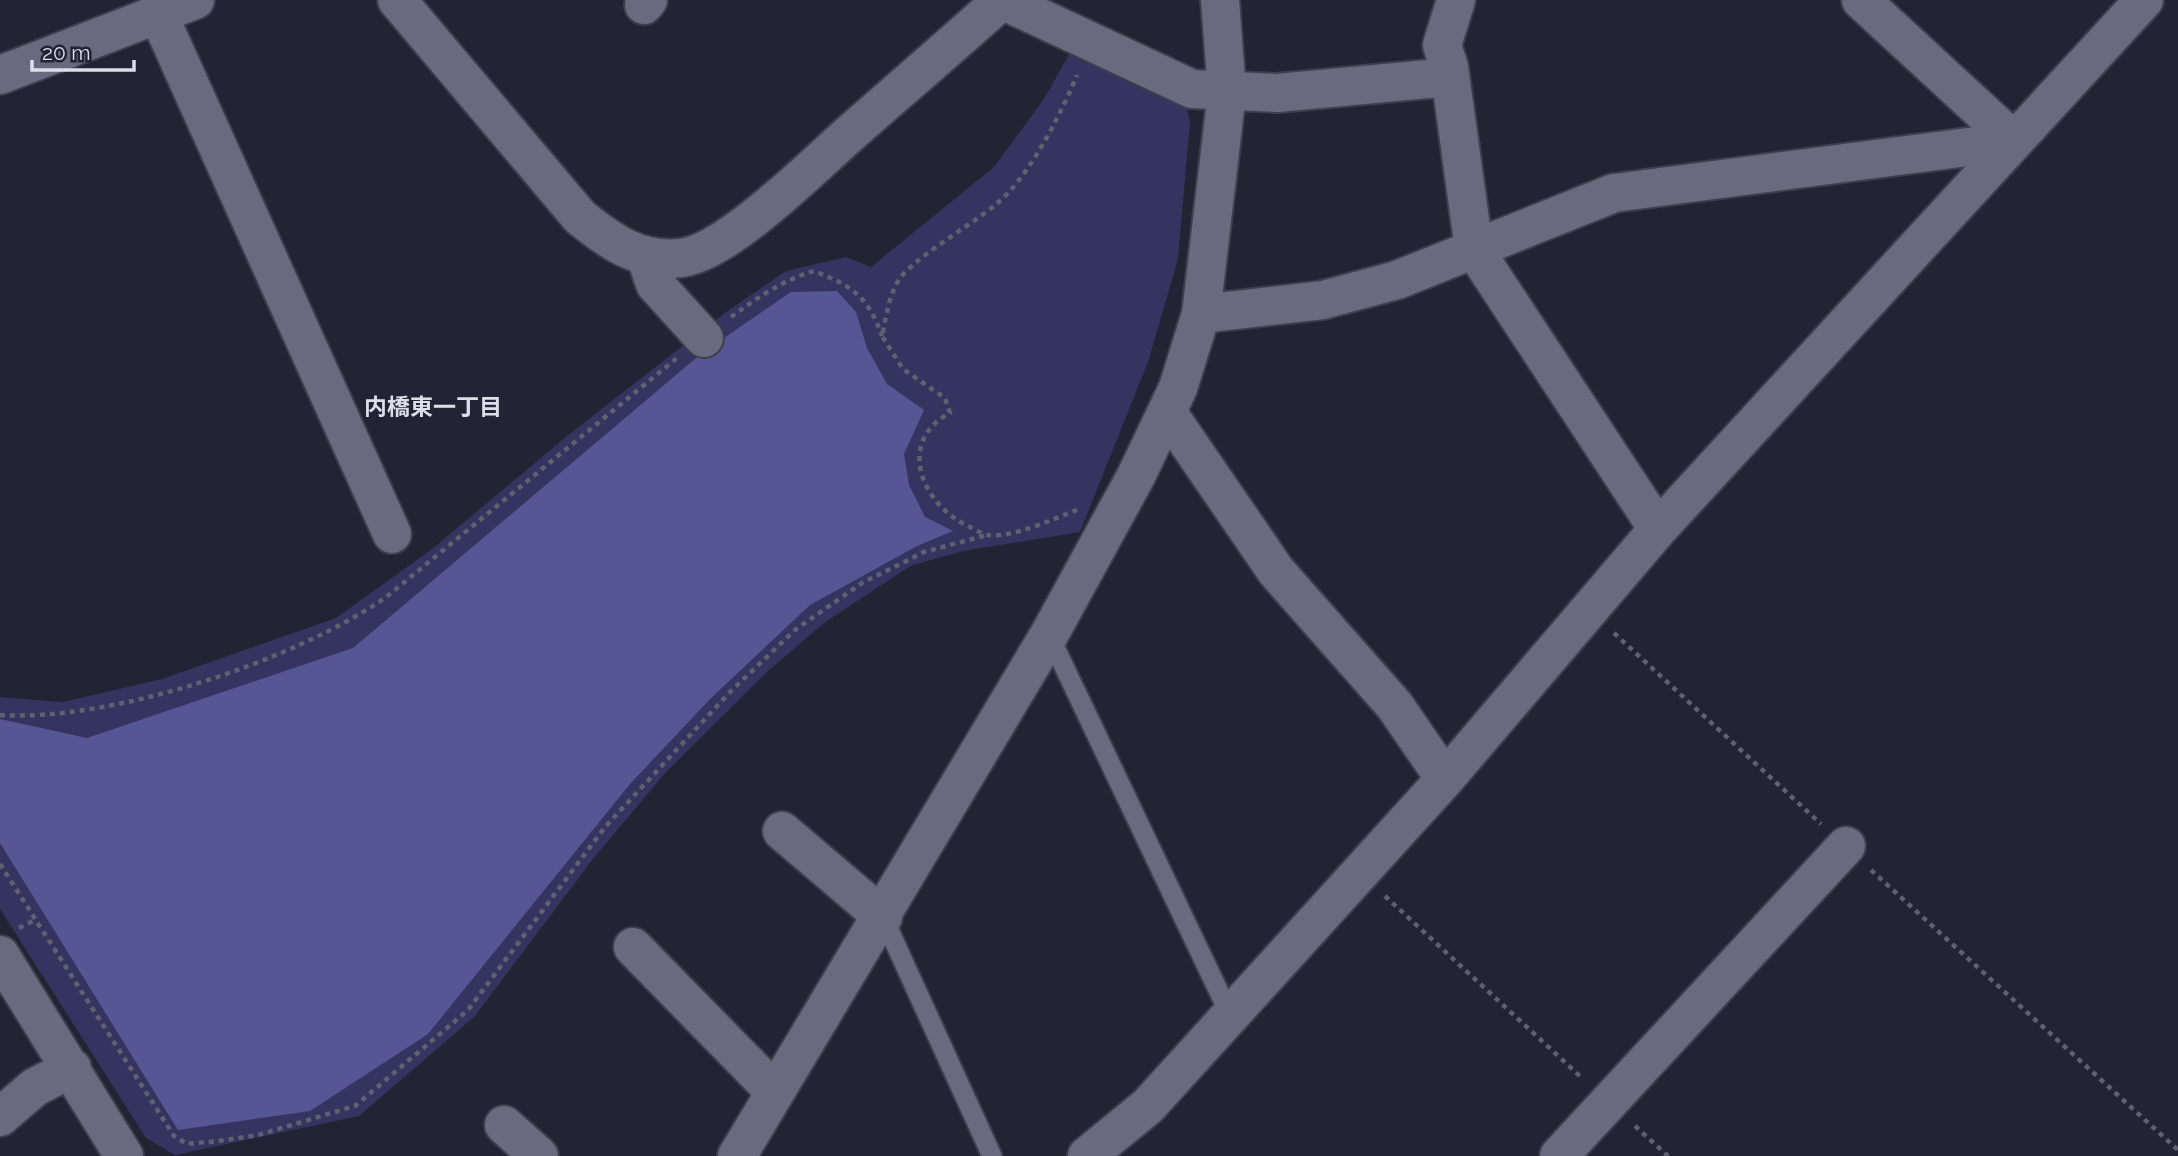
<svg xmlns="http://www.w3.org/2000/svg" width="2178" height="1156" viewBox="0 0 2178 1156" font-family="Raleway,'Noto Sans JP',sans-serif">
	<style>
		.green { fill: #353461 }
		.water { fill: #565694 }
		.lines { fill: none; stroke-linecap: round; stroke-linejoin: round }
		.service-casing { stroke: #3e3e4c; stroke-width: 23 }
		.minor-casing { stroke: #3e3e4c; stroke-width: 42 }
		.tertiary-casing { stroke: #3e3e4c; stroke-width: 42 }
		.path { stroke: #606170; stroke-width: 4.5; stroke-dasharray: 5 5; stroke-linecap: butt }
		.service { stroke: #696a7e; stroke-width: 19 }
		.minor { stroke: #696a7e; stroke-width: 38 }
		.tertiary { stroke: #696a7e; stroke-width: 38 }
		.labels { text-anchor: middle; stroke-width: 5; stroke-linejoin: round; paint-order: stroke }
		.neighbourhood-label { font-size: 23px; font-weight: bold; fill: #dddeea; stroke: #222333 }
	</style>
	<rect width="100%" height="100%" fill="#222333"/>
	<path class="green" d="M1072 49 1186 104 1190 122 1178 259 1148 362 1080 532 963 551 910 566 824 623 768 671 666 772 593 859 474 1017 359 1116 175 1155 146 1138 0 909V697L63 702 162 679 336 618 432 549 567 436 726 312 786 271 846 257 871 267 994 167 1044 99Z"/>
	<path class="water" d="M837 291 856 312 867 348 887 384 924 410 904 454 909 485 925 517 953 531 917 546 810 605 711 698 630 784 428 1034 310 1111 178 1130 0 843V719L87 738 353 648 702 353 791 292Z"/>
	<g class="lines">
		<g class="service-casing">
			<path id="service" d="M1049 635 1230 1015
				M883 917 992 1156"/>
		</g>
		<g class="minor-casing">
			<path id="minor" d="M397 0 580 217C611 242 639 262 680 258 727 254 817 162 854 130 903 87 953 44 1002 0
				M1002 0 1192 89 1277 93 1450 77
				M1456 0 1442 45 1449 67 1474 249 1658 529
				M1861 0 2014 141
				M644 5 648 0
				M159 16 392 534
				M646 257 655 284 704 338
				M1201 314 1323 300 1397 280 1614 193 2014 141
				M1167 412 1276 571 1395 706 1445 779
				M782 831 883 917
				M633 947 775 1092
				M0 955 124 1156
				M0 1117 35 1087 72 1068
				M504 1125 539 1156
				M1087 1156 1148 1106 1445 779 1658 529 2144 0
				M1559 1156 1846 846"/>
		</g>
		<g class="tertiary-casing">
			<path id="tertiary" d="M0 75 195 0
				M737 1156 1049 635 1136 476 1178 388 1201 314 1227 92 1220 0"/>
		</g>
		<path class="path" d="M731 317C757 298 783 280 814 271 852 286 868 296 882 336
			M1077 510C1053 519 1013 538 988 535 982 534 974 529 968 526 921 504 896 441 950 413L945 398 903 369 882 336C886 319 888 300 896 285 908 258 981 222 1007 194 1034 166 1062 112 1077 75
			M1614 633 1821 824
			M0 715C111 722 293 661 385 598L677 358
			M0 864 174 1136 187 1144 218 1141 258 1135 355 1106 468 1010 605 827 730 692 795 630 862 583 924 552 987 535
			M1871 870 2178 1150
			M1385 896 1582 1078
			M19 928 35 920
			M1635 1126 1668 1156"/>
		<use href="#service" class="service"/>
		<use href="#minor" class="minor"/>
		<use href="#tertiary" class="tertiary"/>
	</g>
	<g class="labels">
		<g class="neighbourhood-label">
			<text x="433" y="415">内橋東一丁目</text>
		</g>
	</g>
	<path d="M32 60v10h102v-10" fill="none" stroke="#dddeea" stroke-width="3.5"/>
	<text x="42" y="60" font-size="21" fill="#dddeea" stroke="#222333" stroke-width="5" paint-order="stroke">20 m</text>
</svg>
